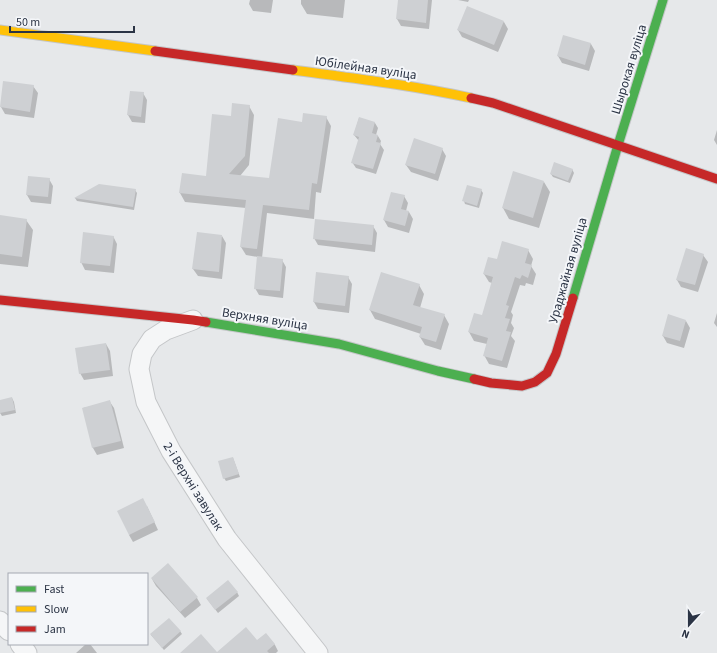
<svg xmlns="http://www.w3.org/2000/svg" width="717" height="653" viewBox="0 0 717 653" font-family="'Source Sans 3',sans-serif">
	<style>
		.shadow { fill: #0003 }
		.building { fill: #ced0d3 }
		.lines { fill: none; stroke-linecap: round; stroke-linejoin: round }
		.street-casing { stroke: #c4c6c8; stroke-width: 21 }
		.fast-casing { stroke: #c4c6c8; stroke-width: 11 }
		.slow-casing { stroke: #c4c6c8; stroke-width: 11 }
		.jam-casing { stroke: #c4c6c8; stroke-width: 11 }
		.street { stroke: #f5f6f7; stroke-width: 19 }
		.fast { stroke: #4caf50; stroke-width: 9 }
		.slow { stroke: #ffc107; stroke-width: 9 }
		.jam { stroke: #c62828; stroke-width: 9 }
		.labels { text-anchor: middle; stroke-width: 4; stroke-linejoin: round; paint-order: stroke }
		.street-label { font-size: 13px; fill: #2b3445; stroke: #f4f6f9 }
	</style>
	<rect width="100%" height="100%" fill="#e6e8ea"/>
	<path class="shadow" d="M250 0H273L271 13 253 11 249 4Z
		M301 0H345L343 18 307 14 301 4Z
		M399 0H432L429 29 401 26 397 19Z
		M458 0H469L468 2Z
		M504 22 508 29 498 52 462 37 458 30Z
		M564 36 591 44 595 51 589 71 562 63 558 56Z
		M4 82 33 86 38 93 34 118 5 114 1 107Z
		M143 93 147 100 145 123 132 122 128 115Z
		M249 106 254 115 249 165 240 176 270 179 303 123 326 117 331 126 321 193 316 192 314 219 267 213 262 258 282 260 286 267 283 298 259 295 255 288 258 257 246 255 241 247 246 208 185 202 180 193 207 177 232 117Z
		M359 118 375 123 378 128 376 135 378 136 381 141 380 144 384 150 376 174 356 168 352 162 359 141 354 135Z
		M717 130V145L714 140Z
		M442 149 446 156 438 181 411 172 406 165Z
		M572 169 574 173 570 183 553 177 551 174Z
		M49 179 53 186 51 204 31 202 27 195Z
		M544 182 550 192 539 228 509 219 503 208Z
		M135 190 137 193 134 210 77 201 75 198Z
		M481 190 483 193 479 208 465 204 464 201Z
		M404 196 408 203 406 211 409 212 413 219 409 233 388 227 384 220Z
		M0 216 26 220 33 230 28 267 0 264Z
		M373 226 377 233 375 252 318 245 314 238Z
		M113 236 117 244 114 273 85 270 81 262Z
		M222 236 226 243 222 279 198 276 193 269Z
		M528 250 533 259 531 266 536 274 533 285 526 283 525 286 520 285 511 312 513 315 511 323 514 328 511 336 515 341 507 368 489 364 484 355 487 344 474 341 469 332 483 316 492 283 489 282 484 274 497 261Z
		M703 255 708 262 698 292 681 287 677 280Z
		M317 273 348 277 352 284 349 313 318 309 314 302Z
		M419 285 424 294 420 308 444 315 449 324 441 350 425 345 420 337 421 334 375 319 370 310Z
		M717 313V327L714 323Z
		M686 321 690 328 684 348 667 343 663 336Z
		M106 344 110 351 113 376 84 380 80 373Z
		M12 398 14 402 16 413 2 416 0 413V401Z
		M110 402 114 408 124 448 97 455 93 448 83 408Z
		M233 458 240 477 226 481 224 478Z
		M147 506 158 530 133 542 129 535Z
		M152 579 197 598 201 605 185 618 156 586Z
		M237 592 239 596 218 613 207 599Z
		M180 631 182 634 164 650 151 635Z
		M266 634 275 645 278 651 276 653H190H217L257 641Z
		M86 644H90L97 653H76Z"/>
	<path class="building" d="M398 0H428L426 23 396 19Z
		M467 6 504 21 494 45 457 30Z
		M563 35 591 43 585 65 557 56Z
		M3 81 34 85 30 112 0 107Z
		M130 91 144 92 141 117 127 115Z
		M232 103 250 105 245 156 229 174 269 178 278 118 302 122 303 113 327 116 317 184 312 183 309 210 263 205 257 249 240 247 246 200 179 193 182 173 206 176 212 114 231 116Z
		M359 117 375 122 372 133 378 135 376 142 381 143 373 169 351 163 359 137 353 135Z
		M414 138 443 148 435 174 405 165Z
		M554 162 573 169 568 181 550 174Z
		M513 171 544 181 533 218 502 208Z
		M28 176 50 178 48 197 26 195Z
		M99 184 136 189 133 207 74 198Z
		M467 185 482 189 477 206 462 201Z
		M391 192 405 195 401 209 409 211 405 226 383 220Z
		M0 215 27 219 22 257 0 254Z
		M315 219 374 225 372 245 313 239Z
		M83 232 114 236 110 266 80 263Z
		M197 232 222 235 219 272 192 269Z
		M502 241 529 249 525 263 532 265 528 278 522 275 520 279 515 277 506 305 509 306 505 318 510 319 506 331 511 332 502 361 483 356 488 338 468 332 474 313 482 315 493 277 483 274 488 257 497 259Z
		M686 248 704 254 695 285 676 280Z
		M257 256 283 259 280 291 254 289Z
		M316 272 349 276 345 306 313 302Z
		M381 272 420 284 413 305 445 314 436 342 419 337 422 327 369 310Z
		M668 314 686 320 680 341 662 336Z
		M106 343 110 370 79 374 75 348Z
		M12 397 15 410 0 413V400Z
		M110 400 121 441 92 448 82 408Z
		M233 457 239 474 223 479 218 461Z
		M143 498 155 522 129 535 117 511Z
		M168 563 198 597 180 612 151 578Z
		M228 580 238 592 215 610 206 598Z
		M169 618 181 631 162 648 150 634Z
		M246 627 257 640 266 633 275 644 267 651 269 653H180L201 634 217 652Z"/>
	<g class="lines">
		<g class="street-casing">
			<path id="street" d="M193 320 166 330 152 339 142 354 139 369 146 402 171 451 227 539 318 653
				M0 621 9 631
				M20 644 27 653"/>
		</g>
		<g class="fast-casing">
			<path id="fast" d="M573 298 618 145 663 0
				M206 322 339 344 438 371 474 379"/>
		</g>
		<g class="slow-casing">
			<path id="slow" d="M0 30 155 51
				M293 70C352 78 412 85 471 98"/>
		</g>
		<g class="jam-casing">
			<path id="jam" d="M155 51 293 70
				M471 98 493 103 717 179
				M0 300 193 320 206 322
				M474 379 491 383 522 386 535 382 547 373 556 354 573 298"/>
		</g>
		<use href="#street" class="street"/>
		<use href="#fast" class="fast"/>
		<use href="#slow" class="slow"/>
		<use href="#jam" class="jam"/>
	</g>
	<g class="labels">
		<g class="street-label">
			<text transform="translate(366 67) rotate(8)" y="5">Юбілейная вуліца</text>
			<text transform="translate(628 69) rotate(-73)" y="5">Шырокая вуліца</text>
			<text transform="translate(567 270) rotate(-74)" y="5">Ураджайная вуліца</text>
			<text transform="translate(265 318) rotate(9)" y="5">Верхняя вуліца</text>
			<text transform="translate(194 486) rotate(58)" y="5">2-і Верхні завулак</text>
		</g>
	</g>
	<rect x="8" y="573" width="140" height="72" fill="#f4f6f9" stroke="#a4a8b1"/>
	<rect x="16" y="586" width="20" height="6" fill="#4caf50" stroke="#a4a8b1"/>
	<text x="44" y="593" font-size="12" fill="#2b3445">Fast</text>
	<rect x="16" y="606" width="20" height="6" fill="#ffc107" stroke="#a4a8b1"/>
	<text x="44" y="613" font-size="12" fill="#2b3445">Slow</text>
	<rect x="16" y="626" width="20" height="6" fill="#c62828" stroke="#a4a8b1"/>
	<text x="44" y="633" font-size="12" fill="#2b3445">Jam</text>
	<g transform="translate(689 625) rotate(201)" stroke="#f4f6f9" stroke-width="3" paint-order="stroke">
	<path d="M0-3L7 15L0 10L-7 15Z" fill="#2b3445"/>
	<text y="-6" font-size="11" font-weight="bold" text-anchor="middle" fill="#2b3445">N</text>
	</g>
	<path d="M10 26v6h124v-6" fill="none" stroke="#2b3445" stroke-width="2"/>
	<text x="16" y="26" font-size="12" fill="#2b3445" stroke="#f4f6f9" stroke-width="3" paint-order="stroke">50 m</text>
</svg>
